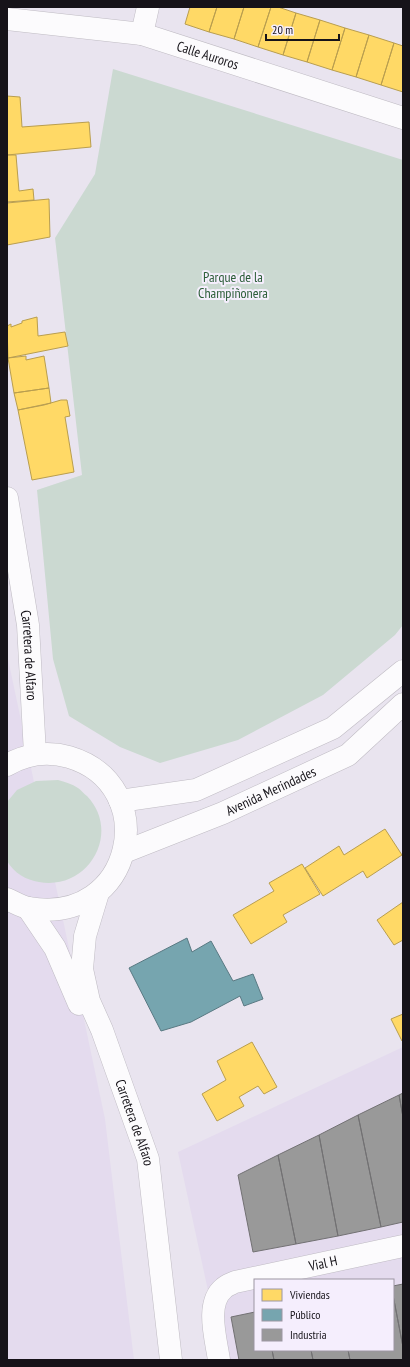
<svg xmlns="http://www.w3.org/2000/svg" width="410" height="1367" viewBox="0 0 410 1367" font-family="'PT Sans Narrow',sans-serif">
	<style>
		.built { fill: #e4dbee; fill-rule: evenodd }
		.green { fill: #cbd9d1 }
		.homes { fill: #ffd966; stroke: #b99e4f }
		.public { fill: #76a5af; stroke: #597982 }
		.industry { fill: #999; stroke: #727173 }
		.lines { fill: none; stroke-linecap: round; stroke-linejoin: round }
		.minor-casing { stroke: #bfbbc3; stroke-width: 23 }
		.major-casing { stroke: #bfbbc3; stroke-width: 23 }
		.minor { stroke: #fcfbfd; stroke-width: 22 }
		.major { stroke: #fcfbfd; stroke-width: 22 }
		.labels { text-anchor: middle; stroke-width: 4; stroke-linejoin: round; paint-order: stroke }
		.street-label { font-size: 14px; fill: #161319; stroke: #f5eefd }
		.park-label { font-size: 14px; fill: #2b5d38; stroke: #f5eefd }
	</style>
	<rect width="100%" height="100%" fill="#e9e4ef"/>
	<path class="built" d="M7 654 105 1119 134 1360H7Z
		M403 1047V1360H223L178 1152ZM255 1280H393V1350H255Z"/>
	<path class="green" d="M113 69 403 160V625L395 635 323 695 238 740 160 763 120 747 69 716 53 659 37 490 82 475 55 238 95 174Z
		M58 780C65 782 72 784 78 788 81 790 84 794 87 796 122 833 88 891 39 882 26 880 14 873 7 861V802L17 790 36 781Z"/>
	<path class="homes" d="M190 7H217L209 32 185 24Z
		M217 7H244L234 39 209 32Z
		M244 7H271L258 47 234 39Z
		M271 7H278L296 13 283 55 258 47Z
		M296 13 320 20 307 62 283 55Z
		M320 20 345 28 332 70 307 62Z
		M345 28 369 35 356 77 332 70Z
		M369 35 394 43 381 85 356 77Z
		M394 43 403 46V92L381 85Z
		M7 96 20 97 22 127 89 122 91 147 7 155Z
		M7 155H16L19 191 33 189 34 200 7 202Z
		M49 199 50 237 7 245V203Z
		M37 317 38 336 65 332 68 346 8 358 7 326 11 324V327L22 323V321Z
		M26 356V360L44 356 49 388 14 393 8 358Z
		M49 388 51 403 18 410 14 393Z
		M61 400H67L70 416 65 417 74 472 32 480 18 410 44 405Z
		M385 829 402 855 367 878 363 871 323 896 305 868 339 846 344 855Z
		M302 864 320 894 283 915 287 922 251 944 233 915 274 891 269 883Z
		M403 902V940L394 945 377 920Z
		M403 1014V1040L402 1041 391 1019Z
		M252 1042 277 1087 264 1094 258 1086 239 1097 244 1106 217 1121 202 1094 226 1080 217 1061Z"/>
	<path class="public" d="M187 938 192 952 211 941 233 981 253 974 263 999 244 1006 240 996 191 1022 161 1031 129 968Z"/>
	<path class="industry" d="M403 1093V1117L399 1095Z
		M399 1095 403 1117V1222L381 1227 358 1115Z
		M358 1115 381 1227 338 1236 319 1135Z
		M319 1135 338 1236 296 1244 278 1155Z
		M278 1155 296 1244 253 1252 238 1175Z
		M403 1284V1347L393 1295V1286Z
		M393 1295 403 1347V1360H350L348 1350H393Z
		M255 1312V1350H272L274 1360H239L231 1317Z
		M272 1350H311L313 1360H274Z
		M311 1350H348L350 1360H313Z"/>
	<g class="lines">
		<g class="minor-casing">
			<g id="minor">
				<path id="s1" d="M7 19 142 34 403 118"/>
				<path d="M142 34 148 7"/>
				<path id="s2" d="M7 498 28 625 35 754"/>
				<path id="s3" d="M219 1360C216 1339 205 1303 224 1288 227 1285 231 1284 235 1282L403 1246"/>
			</g>
		</g>
		<g class="major-casing">
			<g id="major">
				<path d="M7 765C26 754 48 751 69 757 163 785 134 926 29 908 22 907 14 902 7 899"/>
				<path d="M120 801 196 790 333 728 403 671"/>
				<path id="s4" d="M124 852 223 813 348 755 403 704"/>
				<path id="s5" d="M98 893 85 936 82 969 89 1001 102 1030 148 1159 171 1360"/>
				<path d="M28 908 55 948 79 1004"/>
			</g>
		</g>
		<use href="#minor" class="minor"/>
		<use href="#major" class="major"/>
	</g>
	<g class="labels">
		<g class="street-label">
			<text dy="5" stroke="none"><textPath href="#s1" startOffset="205">Calle Auroros</textPath></text>
			<text dy="5" stroke="none"><textPath href="#s2" startOffset="159">Carretera de Alfaro</textPath></text>
			<text dy="5" stroke="none"><textPath href="#s4" startOffset="159">Avenida Merindades</textPath></text>
			<text dy="5" stroke="none"><textPath href="#s5" startOffset="241">Carretera de Alfaro</textPath></text>
			<text dy="5" stroke="none"><textPath href="#s3" startOffset="178">Vial H</textPath></text>
		</g>
		<g class="park-label">
			<text x="233" y="282">Parque de la<tspan x="233" dy="16">Champiñonera</tspan></text>
		</g>
	</g>
	<rect width="410" height="1367" fill="none" stroke="#161319" stroke-width="16"/>
	<rect x="254" y="1279" width="140" height="72" fill="#f5eefd" stroke="#9c96a2"/>
	<rect x="262" y="1289" width="20" height="12" fill="#ffd966" stroke="#9c96a2"/>
	<text x="290" y="1299" font-size="12" fill="#161319">Viviendas</text>
	<rect x="262" y="1309" width="20" height="12" fill="#76a5af" stroke="#9c96a2"/>
	<text x="290" y="1319" font-size="12" fill="#161319">Público</text>
	<rect x="262" y="1329" width="20" height="12" fill="#999999" stroke="#9c96a2"/>
	<text x="290" y="1339" font-size="12" fill="#161319">Industria</text>
	<path d="M266 34v6h73v-6" fill="none" stroke="#161319" stroke-width="2"/>
	<text x="272" y="34" font-size="12" fill="#161319" stroke="#f5eefd" stroke-width="3" paint-order="stroke">20 m</text>
</svg>
